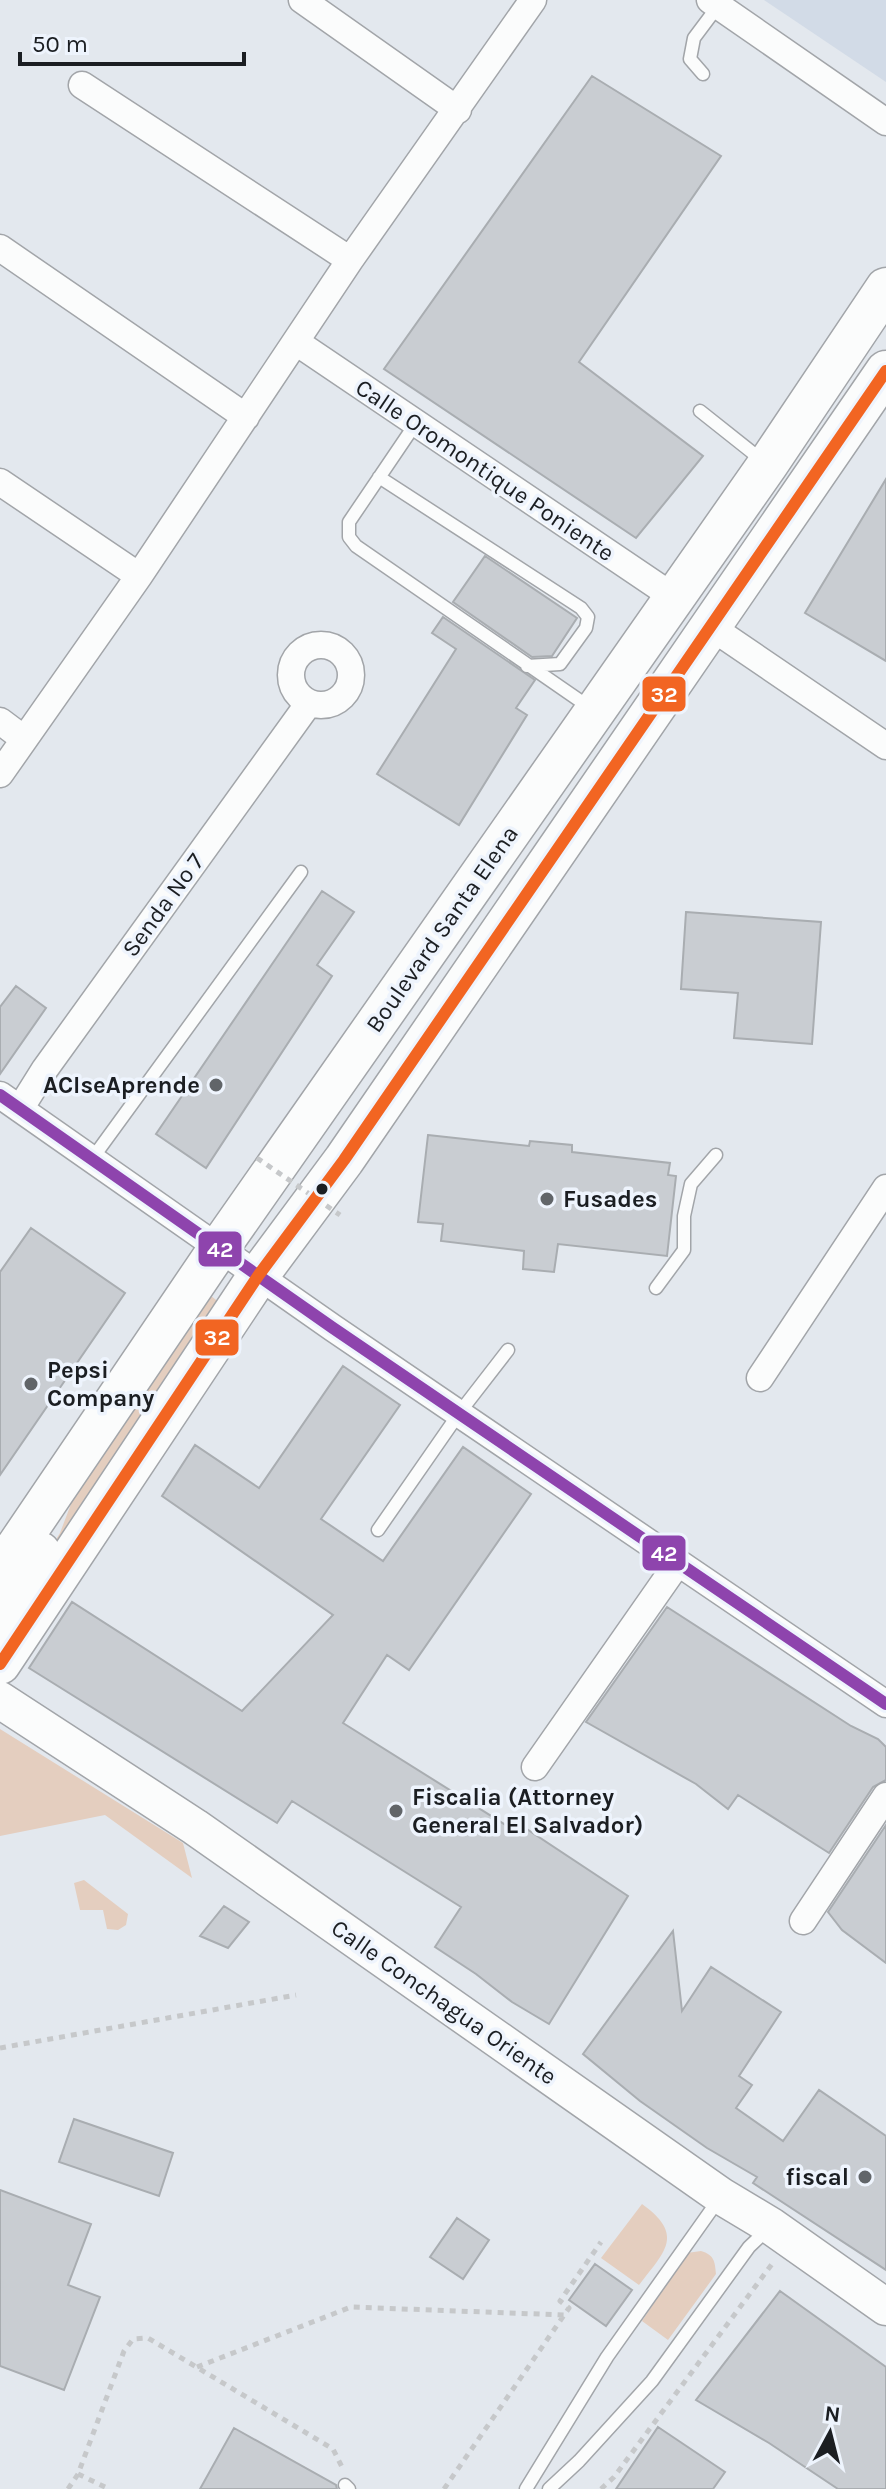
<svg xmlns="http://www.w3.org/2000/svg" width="886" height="2489" viewBox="0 0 886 2489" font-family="Karla,sans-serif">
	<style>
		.built { fill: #d2dbe7 }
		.green { fill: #e4cebf }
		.building { fill: #c9cdd2; stroke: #a9adb1; stroke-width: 2 }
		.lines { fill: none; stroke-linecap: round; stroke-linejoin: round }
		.lane-casing { stroke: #a2a5a9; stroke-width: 15 }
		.street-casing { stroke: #a2a5a9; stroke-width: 29 }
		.secondary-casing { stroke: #a2a5a9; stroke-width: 39 }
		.primary-casing { stroke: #a2a5a9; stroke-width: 43 }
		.path { stroke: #c6c8ca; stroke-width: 5; stroke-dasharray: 6 6; stroke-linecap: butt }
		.lane { stroke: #fbfcfc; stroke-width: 12 }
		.street { stroke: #fbfcfc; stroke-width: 26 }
		.secondary { stroke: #fbfcfc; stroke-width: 36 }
		.primary { stroke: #fbfcfc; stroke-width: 40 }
		.path-bridge { stroke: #c6c8ca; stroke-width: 5; stroke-dasharray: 6 6; stroke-linecap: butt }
		.bus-1-casing { stroke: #eef4fd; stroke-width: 18 }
		.bus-2-casing { stroke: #eef4fd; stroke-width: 18 }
		.bus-1 { stroke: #8e44ad; stroke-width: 12 }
		.bus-2 { stroke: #f26522; stroke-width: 12 }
		.poi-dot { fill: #616569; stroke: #eef4fd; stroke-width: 3 }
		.bus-dot { fill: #1b1e22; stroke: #eef4fd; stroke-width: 3 }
		.labels { text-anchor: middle; stroke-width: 7; stroke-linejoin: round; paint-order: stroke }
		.street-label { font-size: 24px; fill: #1b1e22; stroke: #eef4fd }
		.poi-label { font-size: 24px; font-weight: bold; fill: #1b1e22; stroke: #eef4fd; text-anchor: start }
		.line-badge { stroke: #eef4fd; stroke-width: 3 }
		.badge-label { font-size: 22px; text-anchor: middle; font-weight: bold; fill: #fff }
	</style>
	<rect width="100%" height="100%" fill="#e3e8ee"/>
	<path class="built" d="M764 0H886V82Z"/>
	<path class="green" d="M211 1296 220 1303 0 1630 60 1533 74 1496Z
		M0 1729 183 1843 192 1878 105 1815 0 1836Z
		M84 1880 128 1914 126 1925 118 1930 107 1929 103 1910H80L74 1883Z
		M642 2204C685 2235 665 2251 639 2285L601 2258Z
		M701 2251C714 2255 715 2261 716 2274L668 2340 642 2321 687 2253Z"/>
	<path class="building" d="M592 76 721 156 579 362 703 456 636 538 384 369Z
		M886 479V661L805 613Z
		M485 556 577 618 552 656 532 657 453 602Z
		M443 617 535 680 516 708 527 715 459 825 377 774 456 649 432 633Z
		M322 891 354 912 317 965 332 976 206 1168 156 1134Z
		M686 912 821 922 812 1044 734 1038 738 993 681 989Z
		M16 986 46 1008 0 1074V1007Z
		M428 1135 529 1146 530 1141 572 1145V1152L670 1163 668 1175 676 1176 667 1256 558 1244 554 1272 523 1269 524 1251 441 1241 443 1224 418 1222Z
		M31 1228 125 1293 0 1475V1272Z
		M343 1366 400 1405 321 1519 383 1561 463 1447 531 1494 409 1670 387 1655 343 1723 512 1829 516 1822 628 1896 549 2024 512 2002 476 1974 435 1947 461 1907 292 1801 277 1823 29 1668 72 1602 242 1711 333 1615 162 1496 195 1445 259 1488Z
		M667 1607 851 1726 878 1739 886 1747V1780L873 1787 829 1853 738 1795 728 1809 696 1784 586 1722Z
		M886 1825V1963L842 1930 828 1912Z
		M224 1906 249 1922 228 1948 200 1936Z
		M673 1931 682 2011 711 1967 781 2012 739 2076 752 2085 736 2108 783 2141 819 2090 886 2136V2270L753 2183 757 2177 707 2148 640 2101 583 2054Z
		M74 2119 173 2153 159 2196 59 2162Z
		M0 2190 91 2224 68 2285 100 2297 64 2390 0 2366Z
		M457 2218 489 2240 463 2279 430 2257Z
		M595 2264 632 2290 606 2326 569 2300Z
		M780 2291 886 2367V2489H838L769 2443 696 2400Z
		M658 2427 725 2472 713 2489H616Z
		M234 2428 336 2485 337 2489H200Z"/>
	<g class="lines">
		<g class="lane-casing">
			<path id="lane" d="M703 74 690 59 694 38 718 6
				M700 411 763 461
				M416 423 349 522V537L356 546 589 707
				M379 477 581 608 588 617 586 628 560 664 527 666
				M92 1159 301 872
				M656 1288 684 1250V1216L691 1184 716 1155
				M378 1530 460 1412 508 1350
				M345 2485 349 2489
				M526 2489 607 2357 719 2199
				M549 2489 579 2461 652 2381 749 2247 768 2229"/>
		</g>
		<g class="street-casing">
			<path id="street" d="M302 0 458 110
				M710 0 886 122
				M82 85 350 260
				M0 248 246 417
				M296 342 675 598
				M0 482 139 576
				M711 627 886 746
				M291 675a30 30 0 1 1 60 0a30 30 0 1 1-60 0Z
				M0 721 24 739
				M0 774 139 576 350 260 533 0
				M0 1095 333 1328 886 1704
				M20 1109 45 1069 309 703
				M760 1378 886 1188
				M535 1767 677 1564
				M803 1921 886 1796"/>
		</g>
		<g class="secondary-casing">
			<path id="secondary" d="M0 1700 195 1827 721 2196 771 2226 886 2307"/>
		</g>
		<g class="primary-casing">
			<path id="primary" d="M0 1571 219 1248 768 464 886 288
				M0 1611 40 1552
				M0 1664 258 1276 344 1160 886 371"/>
		</g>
		<path class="path" d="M0 2048 296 1995
			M197 2367 351 2307 564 2315
			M78 2474 109 2489
			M68 2489 78 2474 124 2351 133 2339 148 2338 333 2449 342 2467
			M444 2489 569 2308 560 2301 601 2242
			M601 2489 614 2477 772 2264"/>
		<use href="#lane" class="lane"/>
		<use href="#street" class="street"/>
		<use href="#secondary" class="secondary"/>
		<use href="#primary" class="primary"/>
		<path class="path-bridge" d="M257 1158 340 1215"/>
		<g class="bus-1-casing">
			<path id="bus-1" d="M0 1095 333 1328 886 1704"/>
		</g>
		<g class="bus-2-casing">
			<path id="bus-2" d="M0 1664 258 1276 344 1160 886 371"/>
		</g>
		<use href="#bus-1" class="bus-1"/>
		<use href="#bus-2" class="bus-2"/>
	</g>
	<g class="poi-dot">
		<circle cx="216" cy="1085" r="8"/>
		<circle cx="547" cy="1199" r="8"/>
		<circle cx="31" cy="1384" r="8"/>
		<circle cx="396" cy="1811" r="8"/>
		<circle cx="865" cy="2177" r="8"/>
	</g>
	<circle class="bus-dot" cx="322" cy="1189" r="7"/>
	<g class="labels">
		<g class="street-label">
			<text transform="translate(485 470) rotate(34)" y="8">Calle Oromontique Poniente</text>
			<text transform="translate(163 905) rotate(-54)" y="8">Senda No 7</text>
			<text transform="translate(442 929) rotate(-55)" y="8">Boulevard Santa Elena</text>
			<text transform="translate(444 2002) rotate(35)" y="8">Calle Conchagua Oriente</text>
		</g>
		<g class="poi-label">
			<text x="200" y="1093" text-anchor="end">ACIseAprende</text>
			<text x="563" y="1207">Fusades</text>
			<text x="47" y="1378">Pepsi<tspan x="47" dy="28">Company</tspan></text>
			<text x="412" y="1805">Fiscalia (Attorney<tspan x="412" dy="28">General El Salvador)</tspan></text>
			<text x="849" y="2185" text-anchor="end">fiscal</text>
		</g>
	</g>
	<g class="line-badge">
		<rect x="641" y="675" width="46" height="38" rx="8" fill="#f26522"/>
		<rect x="197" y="1230" width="46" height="38" rx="8" fill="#8e44ad"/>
		<rect x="194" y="1318" width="46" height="39" rx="8" fill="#f26522"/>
		<rect x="641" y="1534" width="46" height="38" rx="8" fill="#8e44ad"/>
	</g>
	<g class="badge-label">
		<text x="664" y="702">32</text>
		<text x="220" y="1257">42</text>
		<text x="217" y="1345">32</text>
		<text x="664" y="1561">42</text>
	</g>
	<g transform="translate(830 2433) rotate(7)" stroke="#eef4fd" stroke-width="6" paint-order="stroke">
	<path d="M0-6L14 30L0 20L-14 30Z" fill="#1b1e22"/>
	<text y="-12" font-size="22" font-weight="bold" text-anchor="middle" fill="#1b1e22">N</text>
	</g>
	<path d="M20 52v12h224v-12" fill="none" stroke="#1b1e22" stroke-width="4"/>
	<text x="32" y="52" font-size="24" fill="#1b1e22" stroke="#eef4fd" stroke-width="6" paint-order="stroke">50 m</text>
</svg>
